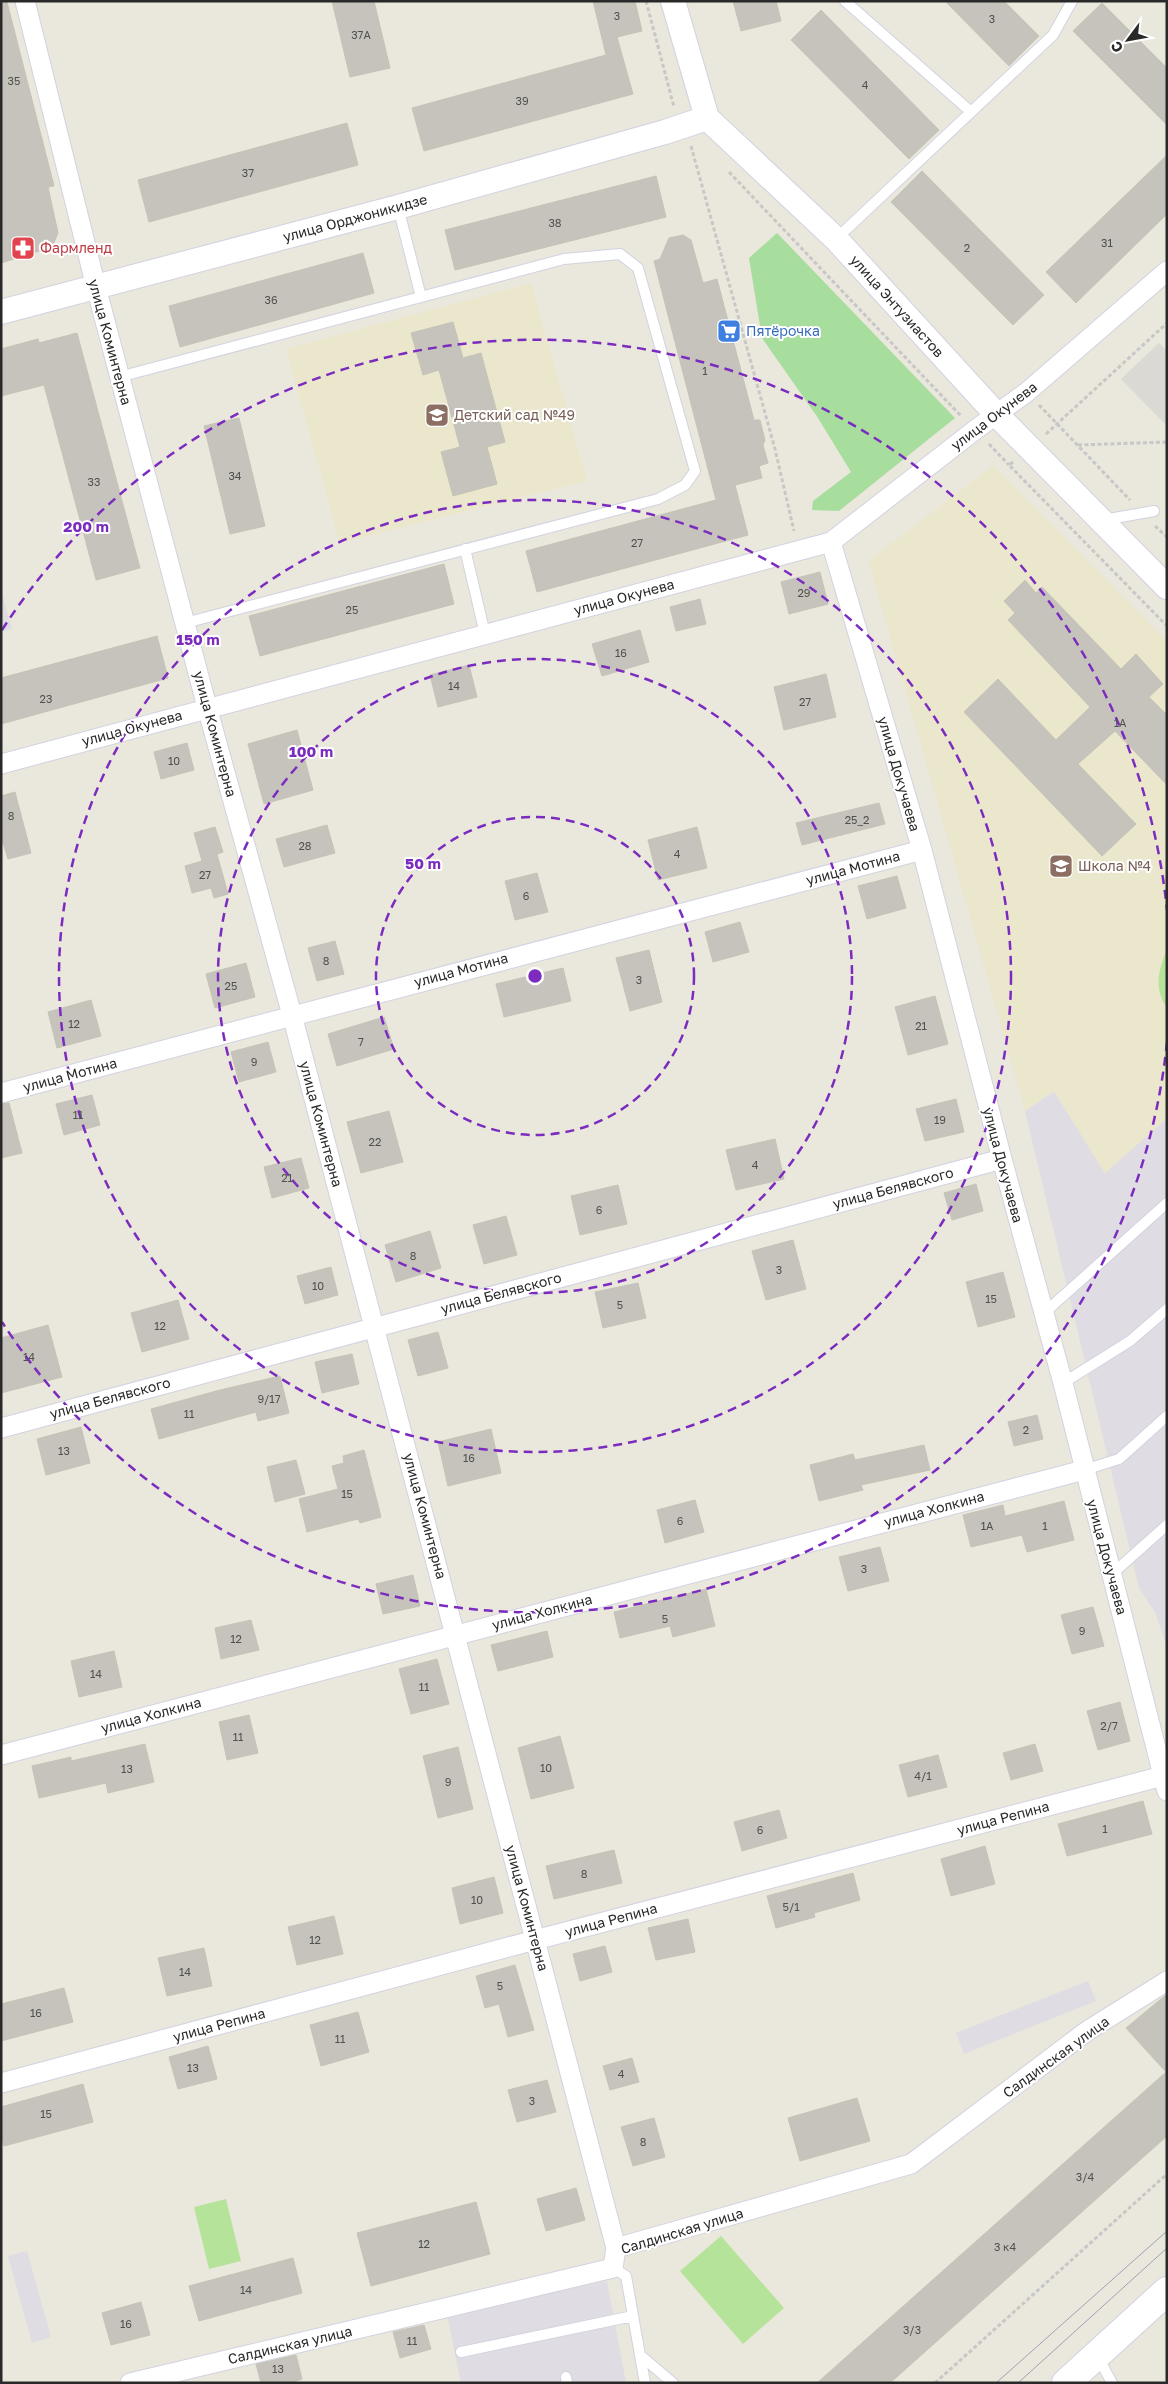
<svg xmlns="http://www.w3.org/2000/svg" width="1168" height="2384" viewBox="0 0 1168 2384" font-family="'Golos Text',sans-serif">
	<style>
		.industrial { fill: #e0dce3 }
		.education { fill: #ebe7cd }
		.green { fill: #a7dd9d }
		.pitch { fill: #b6e39a }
		.plaza { fill: #dbd9d3 }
		.building { fill: #c6c3bc; stroke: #c5c3b6 }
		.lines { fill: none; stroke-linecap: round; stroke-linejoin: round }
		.service-casing { stroke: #d2d2e1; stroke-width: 12 }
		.minor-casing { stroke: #d2d2e1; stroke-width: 21 }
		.tertiary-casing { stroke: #d2d2e1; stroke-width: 26 }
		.secondary-casing { stroke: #d2d2e1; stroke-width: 30 }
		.path { stroke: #c7c7c7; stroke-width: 3; stroke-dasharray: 4 2.5; stroke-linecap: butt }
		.service { stroke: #fff; stroke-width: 10 }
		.minor { stroke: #fff; stroke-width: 19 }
		.tertiary { stroke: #fff; stroke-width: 24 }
		.secondary { stroke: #fff; stroke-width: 28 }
		.tram { stroke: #a0a0b2; stroke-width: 1 }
		.ring { fill: none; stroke: #7b2cbf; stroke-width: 2.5; stroke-dasharray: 9 6 }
		.labels { text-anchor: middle; stroke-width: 4; stroke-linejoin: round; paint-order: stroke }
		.number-label { font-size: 11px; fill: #50504e }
		.street-label { font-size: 14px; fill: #292929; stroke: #fff }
		.health-label { font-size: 14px; fill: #be3a42; stroke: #fff; text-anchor: start }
		.shop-label { font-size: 14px; fill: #366cbe; stroke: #fff; text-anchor: start }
		.education-label { font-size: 14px; fill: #785e54; stroke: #fff; text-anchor: start }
		.centre { fill: #7b2cbf; stroke: #fff; stroke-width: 2.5 }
		.ring-label { font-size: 15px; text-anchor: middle; font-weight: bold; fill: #7b2cbf; stroke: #fff; stroke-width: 4; stroke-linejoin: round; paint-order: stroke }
	</style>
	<rect width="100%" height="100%" fill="#eae7dc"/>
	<path class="industrial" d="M1 590 12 629 1 632Z
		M1054 1091 1105 1173 1167 1118V1647L1155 1612 1139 1588 1025 1111Z
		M1088 1981 1096 2001 964 2054 956 2033Z
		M27 2251 51 2337 32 2343 8 2256Z
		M607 2281 626 2383H461L447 2314Z"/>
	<path class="education" d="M531 283 587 481 340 543 286 349Z
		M993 466 1167 641V1118L1105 1173 1054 1091 1025 1111 868 561Z"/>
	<path class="green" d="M777 233 955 418 839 511 812 510 813 501 851 472 818 418 762 338 749 258Z"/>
	<path class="pitch" d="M1167 949V1008C1153 988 1159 969 1167 949Z
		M226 2199 241 2261 209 2269 194 2207Z
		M721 2236 784 2308 743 2344 680 2271Z"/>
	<path class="plaza" d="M1159 343 1167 351V426L1121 379Z"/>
	<path class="building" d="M332 1H374L390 68 350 77Z
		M593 1H635L642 31 617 37 633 94 424 151 412 108 606 55Z
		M733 1H776L781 21 741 31Z
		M945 1H1004L1039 36 1009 66Z
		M7 2 54 186 48 187 58 233 52 247 1 263V3Z
		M1102 3 1167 68V125L1073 31Z
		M821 10 939 130 909 159 791 40Z
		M347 123 358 165 149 222 138 180Z
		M1167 155V214L1076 303 1046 272Z
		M922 171 1044 295 1013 325 891 202Z
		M656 176 666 217 455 270 445 230Z
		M683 235 691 240 703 283 717 279 754 420H760L765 440 763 445 768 463 759 466 762 478 735 485 748 535 537 592 526 551 716 500 654 261 660 259 669 238Z
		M363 253 374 293 180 347 169 306Z
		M453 322 463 358 481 353 505 442 487 447 497 484 453 496 441 452 460 447 439 370 423 375 411 333Z
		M77 333 140 568 96 580 44 385 1 396V349L38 339 39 343Z
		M239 418 265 526 230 534 204 426Z
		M444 564 454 604 260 656 249 616Z
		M820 572 828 604 789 614 781 582Z
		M1025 580 1036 593 1042 587 1121 669 1136 654 1163 684 1149 697 1167 715V785L1115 731 1078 764 1136 824 1102 856 964 712 998 679 1056 740 1090 707 1008 620 1015 613 1004 601Z
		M700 599 706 624 676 631 670 607Z
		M640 630 649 662 602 676 592 644Z
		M157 636 168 678 1 724V678Z
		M469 665 477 697 438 707 430 675Z
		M826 674 836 717 784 730 774 687Z
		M297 730 313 790 264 804 248 744Z
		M187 743 194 770 161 779 154 752Z
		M15 792 31 853 8 859 1 836V796Z
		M879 803 885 824 802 845 796 823Z
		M327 825 335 853 284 867 276 839Z
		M215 827 223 852 217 854 228 894 214 898 211 888 192 893 185 866 202 861 194 833Z
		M697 827 707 868 658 880 648 840Z
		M537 873 548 912 515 920 505 881Z
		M897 876 906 908 867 919 858 886Z
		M740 922 749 952 713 962 705 932Z
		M335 941 344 974 317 981 308 948Z
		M649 950 662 1002 630 1011 616 958Z
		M246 963 255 997 215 1008 206 974Z
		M563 968 571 1001 504 1017 496 984Z
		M935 996 948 1044 908 1055 895 1007Z
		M91 1000 101 1036 57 1048 48 1012Z
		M384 1017 394 1049 337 1066 328 1034Z
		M268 1042 276 1072 239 1082 231 1052Z
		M92 1095 100 1125 64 1135 56 1104Z
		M956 1099 964 1132 925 1141 916 1109Z
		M9 1103 22 1153 1 1158V1104Z
		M389 1111 403 1162 361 1173 347 1122Z
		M775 1139 784 1179 736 1190 726 1150Z
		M301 1158 309 1188 272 1198 264 1167Z
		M976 1184 983 1211 952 1220 944 1193Z
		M618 1185 627 1224 580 1235 571 1196Z
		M506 1216 517 1255 484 1264 473 1225Z
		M430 1231 441 1268 396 1282 385 1245Z
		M793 1240 806 1289 766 1300 752 1251Z
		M331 1267 338 1295 305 1304 297 1276Z
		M1003 1272 1015 1317 978 1327 966 1282Z
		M638 1283 646 1318 603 1328 595 1292Z
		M178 1300 189 1339 142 1352 131 1313Z
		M48 1325 62 1377 1 1393V1338Z
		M438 1332 448 1368 418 1376 408 1340Z
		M352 1354 359 1384 322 1393 315 1362Z
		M280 1376 289 1413 258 1421 256 1412 159 1439 151 1409 220 1390Z
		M1037 1415 1043 1439 1014 1446 1008 1422Z
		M81 1427 90 1463 46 1475 37 1439Z
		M491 1429 501 1473 448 1486 438 1442Z
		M924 1445 930 1470 861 1485 863 1490 819 1501 810 1465 853 1454 855 1460Z
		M364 1450 381 1517 360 1523 358 1519 307 1532 299 1499 338 1489 332 1466 344 1463 343 1456Z
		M296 1460 305 1494 275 1502 267 1467Z
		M695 1500 704 1532 665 1543 657 1510Z
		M1064 1501 1074 1540 1027 1552 1022 1535 971 1547 963 1515 1003 1505 1005 1516Z
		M880 1547 889 1581 848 1591 839 1557Z
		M413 1575 420 1606 383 1614 376 1584Z
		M706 1589 715 1626 673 1637 670 1626 620 1638 614 1612Z
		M1093 1607 1104 1646 1072 1654 1061 1615Z
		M251 1620 259 1650 221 1659 215 1628Z
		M547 1631 553 1657 498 1671 491 1645Z
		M114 1651 122 1687 79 1697 71 1661Z
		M437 1659 449 1704 411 1714 399 1669Z
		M1120 1702 1130 1741 1098 1750 1087 1711Z
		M249 1715 258 1753 227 1760 219 1722Z
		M560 1736 574 1788 531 1799 518 1748Z
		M145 1744 154 1782 108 1793 106 1783 39 1798 32 1766 71 1757V1761Z
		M1035 1744 1043 1771 1011 1780 1003 1753Z
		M458 1747 473 1809 438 1818 423 1756Z
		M938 1755 947 1787 908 1797 899 1765Z
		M1143 1801 1152 1834 1067 1856 1058 1824Z
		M779 1810 787 1838 742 1851 734 1822Z
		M985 1846 995 1884 951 1896 941 1859Z
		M614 1850 622 1883 554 1899 546 1866Z
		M853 1873 860 1900 814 1913 815 1917 776 1928 767 1896Z
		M494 1877 503 1913 460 1924 452 1888Z
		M334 1916 343 1954 297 1965 288 1927Z
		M688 1919 695 1952 656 1960 648 1928Z
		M605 1946 612 1972 580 1981 573 1954Z
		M204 1948 212 1986 167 1996 158 1958Z
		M515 1965 534 2030 508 2037 499 2004 485 2008 476 1976Z
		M64 1988 73 2022 1 2041V2004Z
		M1167 1994V2136L890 2383H817L1166 2072 1126 2028Z
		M358 2012 369 2052 321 2066 310 2025Z
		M208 2046 217 2079 178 2089 169 2057Z
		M632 2058 639 2082 610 2090 603 2066Z
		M547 2080 556 2112 517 2122 508 2090Z
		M83 2084 93 2122 4 2146 1 2135V2107Z
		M857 2098 870 2141 800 2161 788 2118Z
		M654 2118 665 2157 633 2166 621 2127Z
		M576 2188 585 2220 546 2231 537 2199Z
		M476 2202 490 2254 371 2286 357 2233Z
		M293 2258 302 2293 199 2321 189 2286Z
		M141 2302 150 2335 111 2345 102 2313Z
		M424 2325 431 2349 400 2358 393 2332Z
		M296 2355 302 2379 290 2383H261L256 2364Z"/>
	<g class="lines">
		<g class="service-casing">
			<path id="service" d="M845 1 970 111
				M398 207 421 297
				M836 239 1053 35 1072 1
				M119 377 564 259 620 254 638 268 695 471 685 485 658 499 185 623
				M1103 520 1154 511
				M465 549 485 634
				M1043 1314 1167 1203
				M1063 1383 1130 1341 1167 1309
				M1084 1470 1119 1459 1167 1416
				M1112 1574 1167 1525
				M613 2268 626 2276 640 2355 673 2383
				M461 2352 633 2316
				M640 2355 645 2383
				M1097 2355 1112 2383
				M566 2377 567 2383"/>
		</g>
		<g class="minor-casing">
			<path id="minor" d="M25 1 96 287 207 707 292 1015 616 2248
				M831 542 922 850 1002 1159 1063 1383 1167 1791
				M1 764 831 542 975 430 1027 392 1167 271
				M1 1093 922 850
				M1 1428 1002 1159
				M1 1755 1084 1470
				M1 2083 535 1940 1163 1776
				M130 2383 613 2268 616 2248 911 2164 1087 2031 1167 1981"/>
		</g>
		<g class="tertiary-casing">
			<path id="tertiary" d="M673 1 707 118 836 239 997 415 1167 587
				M1 312 398 207 665 132 707 118"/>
		</g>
		<g class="secondary-casing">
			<path id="secondary" d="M1066 2383 1167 2291"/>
		</g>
		<path class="path" d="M646 1 674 107
			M691 146 775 449 794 531
			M729 172 961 416
			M1039 405 1130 500
			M1046 434 1167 323
			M989 444 1009 465
			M1078 445 1167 442
			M1013 462 1009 465 1167 626
			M1155 526 1167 537
			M935 2383 1167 2174"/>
		<use href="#service" class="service"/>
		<use href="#minor" class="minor"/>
		<use href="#tertiary" class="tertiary"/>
		<use href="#secondary" class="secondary"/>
		<path class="tram" d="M996 2383 1167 2231
			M1018 2383 1167 2248"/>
	</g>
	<g class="ring">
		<circle cx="535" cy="976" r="159"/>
		<circle cx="535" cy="976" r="317"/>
		<circle cx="535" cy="976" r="476"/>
		<path d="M1167 1042A635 635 0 0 1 2 1322M2 630A635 635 0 0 1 1167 910"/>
	</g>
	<defs>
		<g id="pharmacy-square" transform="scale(1.25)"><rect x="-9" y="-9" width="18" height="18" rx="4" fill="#e0444e" stroke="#fff"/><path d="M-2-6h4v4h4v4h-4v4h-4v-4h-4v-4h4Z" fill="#fff"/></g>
		<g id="supermarket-square" transform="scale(1.25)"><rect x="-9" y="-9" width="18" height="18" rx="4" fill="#3f7fe0" stroke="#fff"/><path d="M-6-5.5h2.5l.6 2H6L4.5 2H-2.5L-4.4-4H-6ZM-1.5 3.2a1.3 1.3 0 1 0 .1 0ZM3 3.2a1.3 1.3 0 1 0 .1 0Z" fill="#fff"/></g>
		<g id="school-square" transform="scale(1.25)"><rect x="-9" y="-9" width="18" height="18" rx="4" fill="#8d6e63" stroke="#fff"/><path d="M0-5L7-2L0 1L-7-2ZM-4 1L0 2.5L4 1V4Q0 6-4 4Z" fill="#fff"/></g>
	</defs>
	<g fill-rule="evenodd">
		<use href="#pharmacy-square" x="23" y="248"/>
		<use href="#supermarket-square" x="729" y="331"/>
		<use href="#school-square" x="437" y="415"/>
		<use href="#school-square" x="1061" y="866"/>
	</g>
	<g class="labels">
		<g class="number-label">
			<text x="617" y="20">3</text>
			<text x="992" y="23">3</text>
			<text x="361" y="39">37А</text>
			<text x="14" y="85">35</text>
			<text x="865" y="89">4</text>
			<text x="522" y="105">39</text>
			<text x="248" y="177">37</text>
			<text x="555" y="227">38</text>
			<text x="1107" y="247">31</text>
			<text x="967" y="252">2</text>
			<text x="271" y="304">36</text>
			<text x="705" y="375">1</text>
			<text x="235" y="480">34</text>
			<text x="94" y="486">33</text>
			<text x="637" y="547">27</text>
			<text x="804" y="597">29</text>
			<text x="352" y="614">25</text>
			<text x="621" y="657">16</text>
			<text x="454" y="690">14</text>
			<text x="46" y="703">23</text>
			<text x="805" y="706">27</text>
			<text x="1120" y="727">1А</text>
			<text x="174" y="765">10</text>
			<text x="11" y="820">8</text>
			<text x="857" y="824">25_2</text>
			<text x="305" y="850">28</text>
			<text x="677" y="858">4</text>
			<text x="205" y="879">27</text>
			<text x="526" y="900">6</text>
			<text x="326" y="965">8</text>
			<text x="639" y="984">3</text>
			<text x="231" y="990">25</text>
			<text x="74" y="1028">12</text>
			<text x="921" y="1030">21</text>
			<text x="361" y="1046">7</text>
			<text x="254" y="1066">9</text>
			<text x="78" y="1119">11</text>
			<text x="940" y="1124">19</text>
			<text x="375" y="1146">22</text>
			<text x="755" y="1169">4</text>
			<text x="287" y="1182">21</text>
			<text x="599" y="1214">6</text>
			<text x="413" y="1260">8</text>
			<text x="779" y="1274">3</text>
			<text x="318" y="1290">10</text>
			<text x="991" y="1303">15</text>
			<text x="620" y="1309">5</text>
			<text x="160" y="1330">12</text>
			<text x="29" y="1361">14</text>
			<text x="269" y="1403">9/17</text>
			<text x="189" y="1418">11</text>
			<text x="1026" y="1434">2</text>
			<text x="64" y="1455">13</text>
			<text x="469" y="1462">16</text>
			<text x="347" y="1498">15</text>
			<text x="680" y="1525">6</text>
			<text x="987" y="1530">1А</text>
			<text x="1045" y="1530">1</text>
			<text x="864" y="1573">3</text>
			<text x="665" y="1623">5</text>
			<text x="1082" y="1635">9</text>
			<text x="236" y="1643">12</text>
			<text x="96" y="1678">14</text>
			<text x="424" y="1691">11</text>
			<text x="1109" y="1730">2/7</text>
			<text x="238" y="1741">11</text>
			<text x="546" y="1772">10</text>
			<text x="127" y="1773">13</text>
			<text x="923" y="1780">4/1</text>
			<text x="448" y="1786">9</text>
			<text x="1105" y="1833">1</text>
			<text x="760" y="1834">6</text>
			<text x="584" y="1878">8</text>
			<text x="477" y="1904">10</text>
			<text x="791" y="1911">5/1</text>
			<text x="315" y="1944">12</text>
			<text x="185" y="1976">14</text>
			<text x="500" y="1990">5</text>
			<text x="36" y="2017">16</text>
			<text x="340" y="2043">11</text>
			<text x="193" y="2072">13</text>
			<text x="621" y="2078">4</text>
			<text x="532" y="2105">3</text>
			<text x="46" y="2118">15</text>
			<text x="643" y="2146">8</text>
			<text x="1085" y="2181">3/4</text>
			<text x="424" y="2248">12</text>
			<text x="1005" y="2251">3 к4</text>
			<text x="246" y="2294">14</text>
			<text x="126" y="2328">16</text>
			<text x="912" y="2334">3/3</text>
			<text x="412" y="2345">11</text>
			<text x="278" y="2373">13</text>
		</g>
		<g class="street-label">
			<text transform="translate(355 218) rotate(-15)" y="5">улица Орджоникидзе</text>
			<text transform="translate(897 306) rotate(48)" y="5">улица Энтузиастов</text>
			<text transform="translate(110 342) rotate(75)" y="5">улица Коминтерна</text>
			<text transform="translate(994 416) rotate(-37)" y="5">улица Окунева</text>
			<text transform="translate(624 597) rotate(-15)" y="5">улица Окунева</text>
			<text transform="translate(132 728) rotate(-15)" y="5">улица Окунева</text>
			<text transform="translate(215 734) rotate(75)" y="5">улица Коминтерна</text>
			<text transform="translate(899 774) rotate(74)" y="5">улица Докучаева</text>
			<text transform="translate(853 868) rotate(-15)" y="5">улица Мотина</text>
			<text transform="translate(461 970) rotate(-15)" y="5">улица Мотина</text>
			<text transform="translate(70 1075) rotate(-15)" y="5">улица Мотина</text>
			<text transform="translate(321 1124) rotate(75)" y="5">улица Коминтерна</text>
			<text transform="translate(1003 1165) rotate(75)" y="5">улица Докучаева</text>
			<text transform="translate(893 1188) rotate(-15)" y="5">улица Белявского</text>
			<text transform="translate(501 1293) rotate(-15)" y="5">улица Белявского</text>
			<text transform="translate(110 1398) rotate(-15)" y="5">улица Белявского</text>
			<text transform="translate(934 1509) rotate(-15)" y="5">улица Холкина</text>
			<text transform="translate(425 1516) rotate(75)" y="5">улица Коминтерна</text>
			<text transform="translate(1107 1557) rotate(75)" y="5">улица Докучаева</text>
			<text transform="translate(542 1612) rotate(-15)" y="5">улица Холкина</text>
			<text transform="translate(151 1715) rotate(-15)" y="5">улица Холкина</text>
			<text transform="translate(1003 1818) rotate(-15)" y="5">улица Репина</text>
			<text transform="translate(527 1908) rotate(75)" y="5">улица Коминтерна</text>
			<text transform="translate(611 1920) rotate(-15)" y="5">улица Репина</text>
			<text transform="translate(219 2025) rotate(-15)" y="5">улица Репина</text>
			<text transform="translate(1056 2057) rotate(-36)" y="5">Салдинская улица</text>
			<text transform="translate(682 2231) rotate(-17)" y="5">Салдинская улица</text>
			<text transform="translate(290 2345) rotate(-13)" y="5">Салдинская улица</text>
		</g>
		<g class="health-label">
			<text x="40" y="253">Фармленд</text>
		</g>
		<g class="shop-label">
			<text x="746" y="336">Пятёрочка</text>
		</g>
		<g class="education-label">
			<text x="454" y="420">Детский сад №49</text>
			<text x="1078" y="871">Школа №4</text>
		</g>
	</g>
	<circle cx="535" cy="976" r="8" class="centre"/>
	<g class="ring-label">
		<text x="86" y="532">200 m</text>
		<text x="198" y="645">150 m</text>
		<text x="311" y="757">100 m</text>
		<text x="423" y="869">50 m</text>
	</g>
	<rect width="1168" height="2384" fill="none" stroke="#292929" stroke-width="5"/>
	<g transform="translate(1128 40) rotate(238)" stroke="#ffffff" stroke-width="4" paint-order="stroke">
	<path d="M0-4L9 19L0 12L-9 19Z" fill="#292929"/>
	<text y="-8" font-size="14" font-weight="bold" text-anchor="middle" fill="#292929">С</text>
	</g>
</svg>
